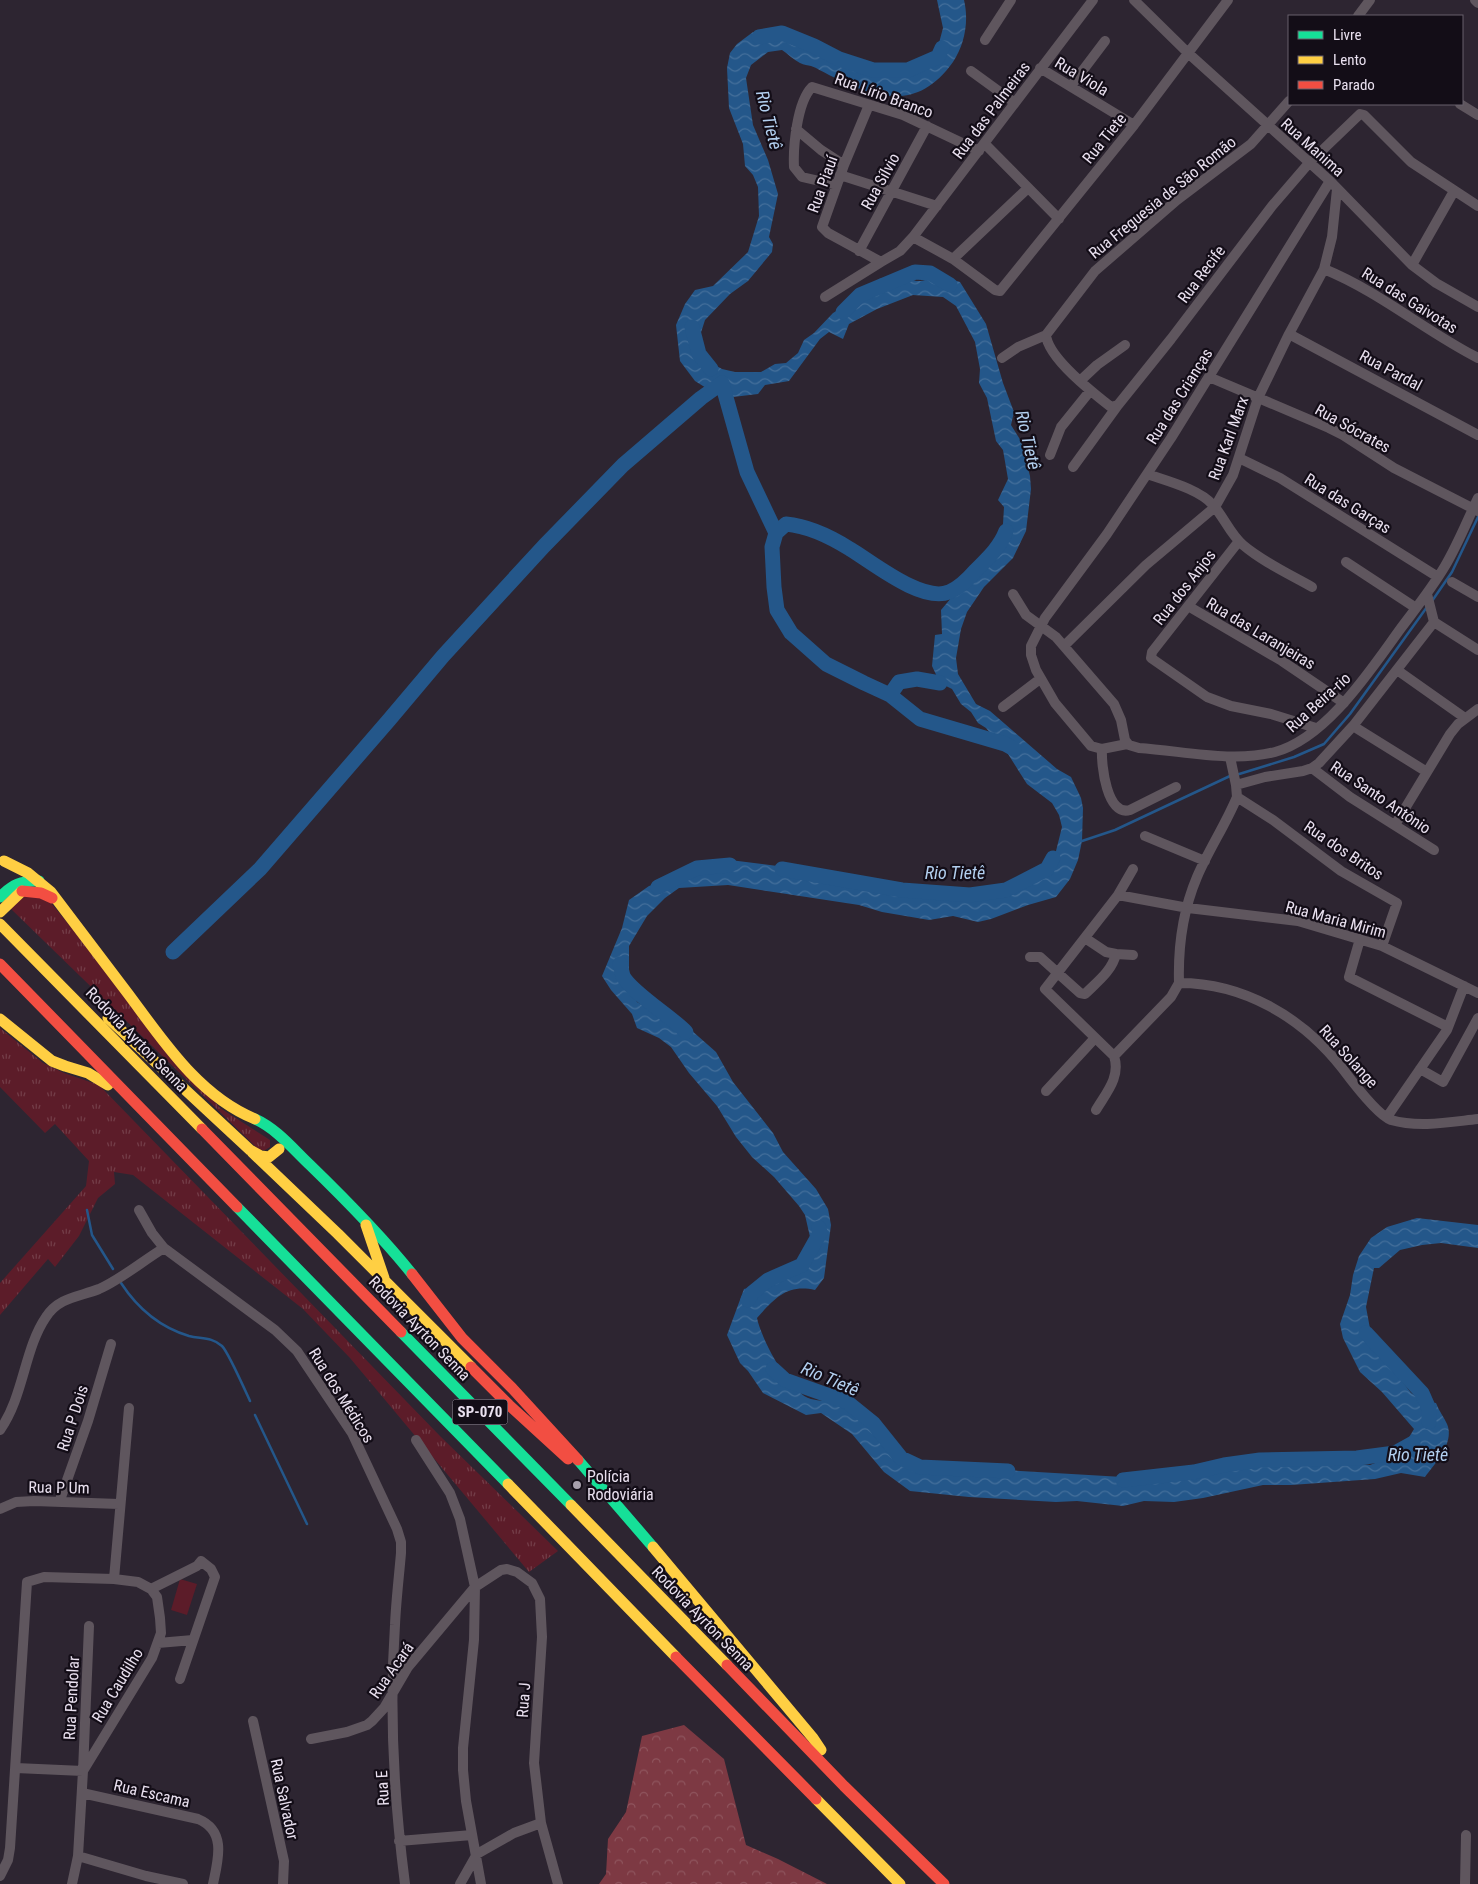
<svg xmlns="http://www.w3.org/2000/svg" width="1478" height="1884" viewBox="0 0 1478 1884" font-family="'Roboto Condensed',sans-serif">
	<style>
		.grass { fill: url(#grass-tufts) }
		.forest { fill: url(#forest-crowns) }
		.pitch { fill: #5c1c29 }
		.water { fill: url(#water-waves) }
		.lines { fill: none; stroke-linecap: round; stroke-linejoin: round }
		.stream { stroke: #24578a; stroke-width: 2.5 }
		.river { stroke: #24578a; stroke-width: 15 }
		.street { stroke: #5f565e; stroke-width: 10 }
		.fast { stroke: #16e098; stroke-width: 11 }
		.slow { stroke: #ffcf43; stroke-width: 11 }
		.jam { stroke: #f24e42; stroke-width: 11 }
		.poi-dot { fill: #a79fac; stroke: #130d17; stroke-width: 2 }
		.labels { text-anchor: middle; stroke-width: 4.5; stroke-linejoin: round; paint-order: stroke }
		.shield { fill: #130d17; stroke: #a9a1ae; stroke-width: 1 }
		.shield-label { font-size: 15px; font-weight: bold; fill: #e9e0ef }
		.street-label { font-size: 16px; fill: #e9e0ef; stroke: #130d17 }
		.poi-label { font-size: 16px; fill: #e9e0ef; stroke: #130d17; text-anchor: start }
		.water-label { font-size: 18px; font-style: italic; fill: #b2cfef; stroke: #130d17 }
	</style>
	<defs>
		<pattern id="grass-tufts" width="24" height="20" patternUnits="userSpaceOnUse" patternTransform="scale(1.25)"><rect width="24" height="20" fill="#5c1c29"/><path d="M3 7l-1-3M5 7V3M7 7l1-3M15 17l-1-3M17 17v-4M19 17l1-3" fill="none" stroke="#733d48"/></pattern>
		<pattern id="forest-crowns" width="20" height="18" patternUnits="userSpaceOnUse" patternTransform="scale(1.25)"><rect width="20" height="18" fill="#7d3943"/><path d="M2 6a3 3 0 1 1 6 0M12 15a3 3 0 1 1 6 0" fill="none" stroke="#8f555e"/></pattern>
		<pattern id="water-waves" width="16" height="10" patternUnits="userSpaceOnUse" patternTransform="scale(1.25)"><rect width="16" height="10" fill="#24578a"/><path d="M0 5q4-4 8 0t8 0" fill="none" stroke="#446f9b"/></pattern>
	</defs>
	<rect width="100%" height="100%" fill="#2d2531"/>
	<path class="grass" d="M24 896H38L51 903 220 1108 270 1140V1147L265 1150H259L10 908Z
		M0 1028 43 1063 64 1073 99 1085 440 1436 558 1551 529 1572 350 1358 303 1309 133 1175 114 1172 115 1184 98 1198 79 1236 55 1267 48 1259 0 1315V1283L86 1186 89 1161 55 1124 45 1133 0 1087Z"/>
	<path class="forest" d="M684 1725 724 1759 746 1845 778 1859 827 1884H599L606 1874 608 1839 626 1812 642 1736Z"/>
	<path class="pitch" d="M180 1579 197 1584 187 1615 171 1610Z"/>
	<path class="water" d="M937 0H964C969 21 965 44 953 62 917 112 877 99 829 75 823 72 817 68 811 66 808 65 804 65 800 63 794 60 788 54 782 50L768 52 751 65 746 78 753 125 768 160 778 194 769 237 773 244 772 252 748 281 730 294 705 320 696 348 703 358 722 369 735 372H761L775 364 786 363 798 353 804 340 814 333 833 313 869 292 879 279 900 273C913 282 921 285 935 274L960 282 986 324 1003 383 1014 412 1011 425 1021 441 1030 476 1031 489 1026 531 1013 558 984 587 967 612 961 629 956 658 958 674 976 704 990 711 1057 769 1071 777 1081 798 1083 808 1082 841 1078 860 1070 879 1056 897 1028 905 991 919 978 922 953 916 929 920 882 912 859 905 728 885 679 888 665 898 647 916 629 946V984L637 1002 656 1013 682 1022 716 1052 733 1082 773 1133 783 1152 816 1189 828 1209 831 1225 824 1278 815 1290C787 1284 775 1298 757 1318 761 1338 789 1393 811 1399 819 1401 829 1401 838 1403 871 1410 884 1427 895 1459 929 1471 951 1477 988 1469L1157 1479 1230 1467H1277L1290 1461 1308 1460 1339 1461 1370 1465 1393 1456 1408 1439 1414 1429 1382 1392 1360 1372 1343 1338 1340 1324 1350 1295 1353 1275 1359 1256 1371 1238 1387 1227 1417 1218 1478 1225V1248L1441 1243 1422 1245 1400 1250 1379 1268H1374L1366 1307 1371 1334 1398 1369 1402 1381 1411 1393 1426 1402 1436 1403C1439 1411 1444 1417 1447 1424 1455 1443 1435 1463 1425 1477L1401 1473 1375 1479 1291 1485H1263L1203 1498 1174 1502 1144 1501 1123 1506 1077 1501 1056 1502 969 1497 910 1491 884 1472 852 1434 821 1413 806 1415 763 1393 748 1371 740 1363 727 1335 744 1289C761 1285 780 1282 794 1272 802 1267 808 1258 813 1250L805 1215 799 1206 774 1177 752 1157 736 1137 717 1106 689 1073 671 1047 659 1038 637 1028 632 1014 611 990 602 976 622 928 629 900 649 886 730 860 793 868 810 878 846 882 892 895 987 898 1007 897 1024 888 1036 879 1045 864 1056 851 1062 827 1059 815 1052 803 1027 784 1008 754 986 728 978 723 971 712 961 704 952 689 940 683 932 666 935 635 942 634 941 610 962 585 994 560 1003 524 1004 507 998 500 1008 479 1003 450 996 441 987 398 979 383 980 369 975 342 956 306 943 297 913 295 877 309 849 324 843 339 829 332 820 339 789 381 765 385 758 394 733 397 711 391 695 381 680 361 676 325 685 304 695 290 713 286 748 252 759 216 758 187 753 175 745 166 743 144 729 108 727 68 730 53 737 44 753 32H771L784 35 794 44 817 47 863 70 913 72 927 64 939 43 943 28Z"/>
	<g class="lines">
		<path class="stream" d="M1432 601 1452 572 1478 517
			M1236 775 1294 757 1324 744 1350 714 1427 607
			M1082 841 1115 830 1230 776
			M87 1210 92 1235 113 1269
			M121 1283C138 1309 159 1327 189 1336 201 1339 212 1337 222 1346 228 1352 245 1390 250 1401
			M255 1415 307 1524"/>
		<path class="river" d="M759 37 782 33 814 46 839 59 873 70H908L938 57 942 48
			M843 312 860 295 915 272 930 273 950 285
			M692 327 699 354 711 369
			M1006 531C1000 547 988 558 976 570 969 578 960 588 949 592 922 603 872 562 850 549 831 537 808 526 786 524L776 533 772 547 774 587 777 610 791 633 826 664 864 683 890 695 920 719 1005 744 1014 749
			M890 695 899 682 917 679 940 683
			M782 869 902 890 970 895 1006 890 1047 869 1053 858
			M658 887 697 868 730 865
			M173 952 260 869 389 720 443 656 544 546 623 465 701 398 722 383 747 472 776 533
			M620 964C621 968 622 972 623 976 631 992 672 1017 686 1032
			M748 1300 752 1293 768 1280 802 1265 820 1233 819 1228
			M1366 1333 1422 1393 1429 1409V1422
			M773 1369 785 1380 847 1402 873 1423 901 1458 920 1467 1008 1471
			M1123 1480 1194 1472 1224 1465 1260 1460 1357 1458 1395 1453 1413 1443"/>
		<path class="street" d="M1134 0 1188 53 1330 181 1412 265 1436 283 1478 307
			M1475 0 1478 3
			M1358 16 1370 0
			M985 40 1011 0
			M1040 68 1134 125
			M971 71 1015 103
			M1071 86 1105 41
			M1460 104 1478 115
			M869 105 844 165 822 227 828 233 881 262 900 251 913 237 1093 0
			M796 129 821 150 844 165
			M985 144 1059 219
			M840 175 937 206
			M837 185 802 177 794 167C793 147 797 102 812 87L903 115 979 151
			M913 237 953 259 1028 188
			M859 251 927 126
			M953 259 995 290 1000 291 1134 125 1228 0
			M1412 265 1454 191
			M1324 269C1380 292 1425 331 1478 358
			M825 297 881 262
			M1289 334 1478 435
			M1046 335C1048 358 1093 393 1111 407L1118 405 1171 339 1272 206 1309 163 1360 114 1364 115 1411 162 1478 206
			M1046 335 1095 271 1177 200 1251 144 1289 101
			M1002 358 1018 347 1046 335
			M1209 377 1329 428 1343 435 1394 468 1478 511
			M1080 381 1097 365 1125 345
			M1050 455 1061 427 1090 391
			M1239 458 1280 478 1438 577
			M1073 467 1118 405
			M1147 474C1167 481 1199 489 1213 505 1224 517 1230 534 1243 545 1263 562 1289 574 1312 587
			M1239 541 1152 652 1151 658 1207 697 1231 706 1271 714 1316 728
			M1346 562 1416 608
			M1452 582 1478 597
			M1013 594 1026 615 1056 637 1114 704 1121 720 1125 740 1129 745 1139 748C1184 751 1232 763 1275 752 1327 738 1371 669 1401 628 1416 608 1432 588 1445 566 1458 544 1467 521 1478 498
			M1427 594 1434 622 1478 650
			M1188 606 1282 661 1344 703
			M1064 646 1146 565 1215 507 1233 475 1258 398 1289 334 1324 269 1332 237 1337 189
			M1397 670 1465 718
			M1003 707 1040 679
			M1353 726 1427 772
			M1127 744 1102 749C1101 765 1107 817 1130 810L1176 787
			M1102 749 1091 746 1055 703 1036 670 1031 655V646L1045 618 1107 534 1171 438 1330 181
			M1312 768 1350 797 1434 850
			M1236 785 1265 777 1303 771 1312 768 1319 763 1353 726 1434 622
			M1237 797 1273 820 1341 871 1397 903 1382 946
			M1395 825 1450 734 1458 724 1478 709
			M1145 836 1205 861
			M1118 895 1188 908 1298 921 1382 946 1478 993
			M1085 938 1106 952 1116 954
			M1360 939 1349 977 1448 1027
			M1030 957H1040L1080 993 1085 994C1097 982 1112 971 1116 954L1133 955
			M1179 983C1178 948 1183 910 1197 877 1209 849 1226 824 1237 797L1236 785 1230 757
			M1114 1056 1171 997 1179 983C1244 983 1302 1017 1342 1068 1351 1080 1377 1115 1391 1120 1419 1128 1450 1122 1478 1119
			M1420 1069 1443 1082 1478 1018
			M1046 1091 1095 1038
			M1096 1110C1106 1093 1121 1077 1114 1056L1045 989 1118 895 1133 869
			M1387 1117 1447 1030 1464 986
			M139 1210 152 1233 164 1248 275 1330 297 1351 352 1433 397 1529 401 1542V1553C399 1577 396 1601 395 1625 389 1711 394 1799 405 1884
			M0 1430C24 1396 24 1349 46 1317 59 1297 79 1297 99 1289 120 1280 144 1260 164 1248
			M416 1440 450 1493 460 1519 475 1587 474 1640 463 1748V1770L466 1801 481 1884
			M60 1500 88 1421 111 1344
			M0 1509 16 1502 34 1501 119 1504
			M114 1579 129 1408
			M151 1589 197 1566 201 1561 211 1569 215 1577 180 1679
			M158 1643 193 1640
			M253 1721 284 1861 283 1884
			M311 1739 347 1732 367 1725 372 1721 384 1708 408 1667 475 1587 501 1570 507 1569 517 1572 532 1583 540 1599 542 1637 534 1763 541 1823 558 1884
			M16 1768 83 1771 89 1626
			M82 1793 198 1819C227 1831 218 1860 213 1884
			M399 1841 472 1835
			M477 1854 514 1833 541 1823
			M78 1856 146 1876 183 1884
			M0 1876 8 1860 10 1848 27 1582 44 1577 114 1579 138 1582 151 1589 157 1597 160 1618 161 1633 152 1658 83 1771 78 1856 72 1884
			M460 1884 477 1854
			M1465 1884 1466 1835"/>
		<path class="fast" d="M0 897C12 885 22 880 39 881
			M255 1119C277 1129 293 1149 310 1165 346 1200 381 1235 412 1274
			M237 1207 508 1484
			M401 1332 571 1505
			M578 1460 653 1547"/>
		<path class="slow" d="M4 861 28 873 51 892C77 926 103 961 129 995 164 1042 199 1096 255 1119
			M0 912 22 891
			M0 924 202 1129
			M108 1018 250 1150 261 1156 269 1157 279 1149
			M0 1019 52 1061 65 1066
			M65 1066 88 1073 108 1085
			M252 1152 338 1234 471 1367
			M366 1225 384 1278
			M508 1484 676 1657
			M571 1505 727 1665
			M653 1547 813 1738 821 1750
			M816 1799 900 1884"/>
		<path class="jam" d="M22 891 41 893 52 898
			M0 964 237 1207
			M202 1129 401 1332
			M412 1274 462 1338 512 1388 578 1460
			M471 1367 509 1405 568 1459
			M676 1657 816 1799
			M727 1665 844 1786 944 1884"/>
	</g>
	<circle class="poi-dot" cx="577" cy="1485" r="5"/>
	<g class="labels">
		<rect class="shield" x="452.5" y="1399.5" width="55" height="25" rx="4"/>
		<g class="shield-label">
			<text x="480" y="1417">SP-070</text>
		</g>
		<g class="street-label">
			<text transform="translate(1082 76) rotate(31)" y="6">Rua Viola</text>
			<text transform="translate(884 95) rotate(20)" y="6">Rua Lírio Branco</text>
			<text transform="translate(991 110) rotate(-53)" y="6">Rua das Palmeiras</text>
			<text transform="translate(1104 138) rotate(-51)" y="6">Rua Tiete</text>
			<text transform="translate(1313 147) rotate(42)" y="6">Rua Manima</text>
			<text transform="translate(880 181) rotate(-61)" y="6">Rua Sílvio</text>
			<text transform="translate(822 184) rotate(-70)" y="6">Rua Piauí</text>
			<text transform="translate(1162 197) rotate(-39)" y="6">Rua Freguesia de São Romão</text>
			<text transform="translate(1201 274) rotate(-53)" y="6">Rua Recife</text>
			<text transform="translate(1410 300) rotate(32)" y="6">Rua das Gaivotas</text>
			<text transform="translate(1391 370) rotate(28)" y="6">Rua Pardal</text>
			<text transform="translate(1179 396) rotate(-58)" y="6">Rua das Crianças</text>
			<text transform="translate(1353 428) rotate(29)" y="6">Rua Sócrates</text>
			<text transform="translate(1228 438) rotate(-70)" y="6">Rua Karl Marx</text>
			<text transform="translate(1348 503) rotate(32)" y="6">Rua das Garças</text>
			<text transform="translate(1184 587) rotate(-52)" y="6">Rua dos Anjos</text>
			<text transform="translate(1261 633) rotate(31)" y="6">Rua das Laranjeiras</text>
			<text transform="translate(1318 702) rotate(-42)" y="6">Rua Beira-rio</text>
			<text transform="translate(1381 797) rotate(34)" y="6">Rua Santo Antônio</text>
			<text transform="translate(1344 850) rotate(34)" y="6">Rua dos Britos</text>
			<text transform="translate(1336 919) rotate(15)" y="6">Rua Maria Mirim</text>
			<text transform="translate(137 1039) rotate(46)" y="6">Rodovia Ayrton Senna</text>
			<text transform="translate(1349 1056) rotate(48)" y="6">Rua Solange</text>
			<text transform="translate(420 1328) rotate(46)" y="6">Rodovia Ayrton Senna</text>
			<text transform="translate(342 1395) rotate(58)" y="6">Rua dos Médicos</text>
			<text transform="translate(72 1418) rotate(-72)" y="6">Rua P Dois</text>
			<text transform="translate(59 1487) rotate(1)" y="6">Rua P Um</text>
			<text transform="translate(703 1618) rotate(46)" y="6">Rodovia Ayrton Senna</text>
			<text transform="translate(391 1670) rotate(-55)" y="6">Rua Acará</text>
			<text transform="translate(117 1685) rotate(-59)" y="6">Rua Caudilho</text>
			<text transform="translate(71 1698) rotate(-87)" y="6">Rua Pendolar</text>
			<text transform="translate(523 1700) rotate(-86)" y="6">Rua J</text>
			<text transform="translate(382 1788) rotate(-93)" y="6">Rua E</text>
			<text transform="translate(152 1793) rotate(13)" y="6">Rua Escama</text>
			<text transform="translate(285 1799) rotate(78)" y="6">Rua Salvador</text>
		</g>
		<g class="poi-label">
			<text x="587" y="1482">Polícia<tspan x="587" dy="18">Rodoviária</tspan></text>
		</g>
		<g class="water-label">
			<text transform="translate(769 120) rotate(76)" y="6">Rio Tietê</text>
			<text transform="translate(1028 440) rotate(77)" y="6">Rio Tietê</text>
			<text x="955" y="879">Rio Tietê</text>
			<text transform="translate(830 1379) rotate(23)" y="6">Rio Tietê</text>
			<text x="1418" y="1461">Rio Tietê</text>
		</g>
	</g>
	<rect x="1288" y="15" width="175" height="90" fill="#130d17" stroke="#69616d"/>
	<rect x="1298" y="31" width="25" height="8" fill="#16e098" stroke="#69616d"/>
	<text x="1333" y="40" font-size="15" fill="#e9e0ef">Livre</text>
	<rect x="1298" y="56" width="25" height="8" fill="#ffcf43" stroke="#69616d"/>
	<text x="1333" y="65" font-size="15" fill="#e9e0ef">Lento</text>
	<rect x="1298" y="81" width="25" height="8" fill="#f24e42" stroke="#69616d"/>
	<text x="1333" y="90" font-size="15" fill="#e9e0ef">Parado</text>
</svg>
